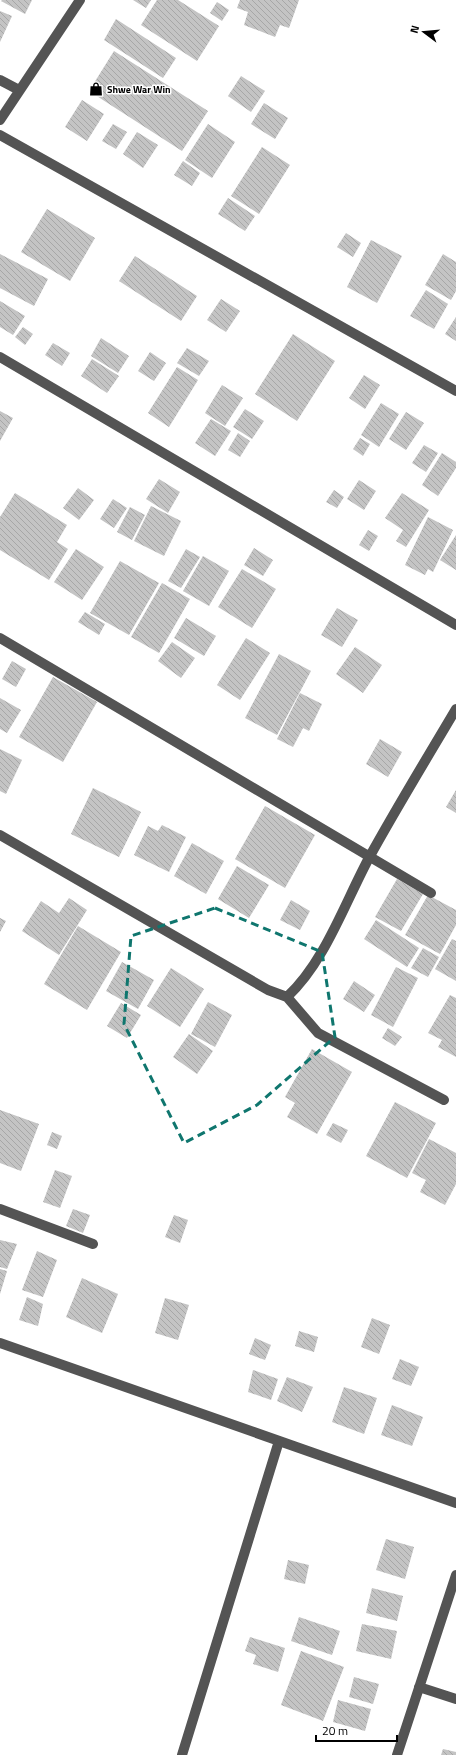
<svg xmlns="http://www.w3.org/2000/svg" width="456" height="1755" viewBox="0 0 456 1755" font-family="'Titillium Web',sans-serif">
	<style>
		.building { fill: url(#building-back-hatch) }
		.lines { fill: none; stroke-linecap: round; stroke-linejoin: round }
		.minor { stroke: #545454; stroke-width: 10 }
		.marked { fill: none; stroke: #0f766e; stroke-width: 3; stroke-dasharray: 8 5; stroke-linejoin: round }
		.labels { text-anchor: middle; stroke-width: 3; stroke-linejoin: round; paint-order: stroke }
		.poi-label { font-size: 10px; font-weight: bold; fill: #000; stroke: #fff; text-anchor: start }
	</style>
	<defs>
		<pattern id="building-back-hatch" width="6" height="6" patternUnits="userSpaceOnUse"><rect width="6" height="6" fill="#c4c4c4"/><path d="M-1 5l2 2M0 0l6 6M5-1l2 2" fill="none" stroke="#a7a7a7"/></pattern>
	</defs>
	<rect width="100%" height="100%" fill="#fff"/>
	<path class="building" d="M2 0H32L25 14 1 1Z
		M133 0H151L146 8Z
		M157 0H178L219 26 197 61 141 25Z
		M240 0H299L289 28 280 25 275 37 244 25 248 12 237 8Z
		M217 2 229 10 222 21 210 13Z
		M0 11 12 16 0 42Z
		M116 19 176 58 163 78 104 40Z
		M114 51 208 111 182 151 89 91Z
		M241 76 265 91 251 112 228 96Z
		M82 100 104 114 87 141 65 127Z
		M264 103 288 118 275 139 251 124Z
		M113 124 127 132 116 149 102 141Z
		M208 124 235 142 212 178 185 160Z
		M137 132 158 145 143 168 123 154Z
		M262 147 290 165 259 214 231 196Z
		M183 161 200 173 192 186 174 175Z
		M228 198 255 216 245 231 218 214Z
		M47 209 95 238 70 281 21 252Z
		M346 233 361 243 353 257 337 247Z
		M371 240 402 256 377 303 347 287Z
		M0 254 48 279 34 306 0 288Z
		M443 254 456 262V291L451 300 425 285Z
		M135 256 197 296 181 321 119 281Z
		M426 290 448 304 434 329 410 316Z
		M221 299 240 311 226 332 207 320Z
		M0 301 25 316 13 335 0 327Z
		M456 317V341L445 334Z
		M23 327 33 334 25 345 15 337Z
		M293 334 335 361 297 421 255 394Z
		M101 338 129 356 118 373 91 356Z
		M53 343 70 353 62 366 45 355Z
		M187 348 209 361 199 376 177 363Z
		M150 352 166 363 154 381 138 371Z
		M92 359 119 376 107 393 81 376Z
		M177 367 198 380 169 427 148 413Z
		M364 375 380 385 365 409 349 398Z
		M222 385 243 398 225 426 205 413Z
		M381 403 399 414 379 447 361 435Z
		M245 409 264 421 252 439 233 427Z
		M0 411 13 418 0 441Z
		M406 412 424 423 406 450 389 439Z
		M211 419 231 431 215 456 195 443Z
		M238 433 250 441 240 457 228 450Z
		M360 438 370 444 363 456 353 449Z
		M424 445 438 453 426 472 412 463Z
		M442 453 456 462V468L438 496 422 485Z
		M159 479 180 492 168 513 146 499Z
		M359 480 376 491 364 510 347 499Z
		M78 488 94 500 79 520 63 508Z
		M334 490 344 497 337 508 326 502Z
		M15 493 67 525 57 542 68 549 49 580 0 550V517Z
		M402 493 429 510 406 547 396 541 403 530 385 518Z
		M113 499 127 508 114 528 100 519Z
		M151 506 181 521 164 556 134 541Z
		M130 507 145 515 132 540 117 532Z
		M428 517 453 530 433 572 428 569 425 575 405 565Z
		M368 530 378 536 369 551 359 545Z
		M456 535V570L440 560Z
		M254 548 273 560 263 576 244 565Z
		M76 549 104 567 82 600 54 582Z
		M186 549 200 557 181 588 168 581Z
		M203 556 229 571 209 606 183 591Z
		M120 561 159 583 129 635 90 613Z
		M242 569 276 589 252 628 218 607Z
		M162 583 190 599 159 653 131 637Z
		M337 608 358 620 342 647 321 635Z
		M85 612 105 624 99 635 78 622Z
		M186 618 216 636 204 656 174 638Z
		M246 638 270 653 240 700 217 685Z
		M172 642 195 658 181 678 158 661Z
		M355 647 382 665 363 693 336 674Z
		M279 654 311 671 277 735 245 718Z
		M12 661 26 669 16 687 2 679Z
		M53 677 97 702 63 762 19 737Z
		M300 693 322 704 309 731 303 728 293 747 277 739Z
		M0 698 21 710 7 733 0 729Z
		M380 739 402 752 388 777 366 764Z
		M0 749 22 760 6 794 0 791Z
		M93 788 141 812 119 857 71 834Z
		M456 790V813L446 807Z
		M265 806 315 835 285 888 235 859Z
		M162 825 186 837 169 872 134 855 148 826 158 831Z
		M192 843 224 861 206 894 174 876Z
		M237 866 269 885 249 918 218 899Z
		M397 879 423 894 401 931 375 917Z
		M428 895 456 910V925L440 954 405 935Z
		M69 898 87 910 59 955 22 931 41 901 59 913Z
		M291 900 310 911 300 930 280 920Z
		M0 918 6 921 0 932Z
		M376 920 419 948 407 967 364 939Z
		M78 926 121 952 87 1010 44 984Z
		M452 939 456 941V981L435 969Z
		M423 948 439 957 428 977 411 968Z
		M122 962 154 980 138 1009 106 991Z
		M396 967 418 978 393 1027 371 1015Z
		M171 968 204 989 180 1027 147 1006Z
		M354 981 375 995 364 1012 343 999Z
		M450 995 456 998V1057L438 1047 442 1040 428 1033Z
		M208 1002 232 1015 215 1047 191 1034Z
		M121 1003 141 1015 127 1038 107 1026Z
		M388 1028 402 1037 395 1046 382 1038Z
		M189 1034 213 1051 197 1074 173 1057Z
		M312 1049 352 1072 317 1134 287 1117 295 1103 285 1097Z
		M395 1102 436 1123 407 1178 366 1156Z
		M0 1110 39 1124 21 1171 0 1163Z
		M333 1123 348 1130 341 1143 326 1135Z
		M52 1132 62 1136 57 1149 47 1145Z
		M429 1139 456 1153V1184L445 1205 420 1192 426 1180 412 1173Z
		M55 1170 72 1176 60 1208 43 1202Z
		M73 1209 90 1215 83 1233 66 1226Z
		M174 1215 188 1220 180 1243 165 1237Z
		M0 1240 17 1244 7 1269 0 1267Z
		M37 1251 57 1260 43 1297 22 1290Z
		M0 1269 7 1271 0 1294Z
		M82 1278 118 1294 102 1333 66 1317Z
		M27 1297 43 1304 38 1326 19 1320Z
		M165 1298 189 1305 178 1340 155 1333Z
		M372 1318 390 1325 379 1354 361 1347Z
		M299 1331 318 1337 314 1352 295 1346Z
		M255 1338 271 1345 265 1360 249 1354Z
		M400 1359 419 1367 411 1386 392 1379Z
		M253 1370 278 1379 271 1400 248 1392Z
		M287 1377 313 1387 302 1412 277 1401Z
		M344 1387 377 1398 364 1434 332 1422Z
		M392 1405 423 1417 412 1446 381 1435Z
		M386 1539 414 1547 405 1579 376 1570Z
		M288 1560 309 1565 305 1584 284 1579Z
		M372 1588 403 1596 397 1621 366 1613Z
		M299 1617 340 1631 332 1655 291 1641Z
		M362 1624 397 1631 391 1659 356 1651Z
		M250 1637 285 1648 278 1672 253 1664 256 1655 245 1651Z
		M301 1651 344 1667 323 1721 281 1705Z
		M354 1677 379 1684 373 1704 349 1697Z
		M338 1700 371 1709 365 1731 333 1722Z
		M443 1749 456 1752V1755H441Z"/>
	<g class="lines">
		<path class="minor" d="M0 80 19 90
			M0 120 80 0
			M0 135 456 391
			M0 357 456 625
			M0 638 431 893
			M0 835 268 990 287 997C325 962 345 902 370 856 397 807 427 758 456 709
			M287 997 318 1033 444 1100
			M0 1209 93 1244
			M0 1343 456 1503
			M419 1687 456 1699
			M182 1755 279 1441
			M397 1755 456 1575"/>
	</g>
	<path class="marked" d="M215 908 322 952 335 1037 257 1105 184 1143 124 1024 131 936Z"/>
	<defs>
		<g id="shop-bare" transform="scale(1.08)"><path d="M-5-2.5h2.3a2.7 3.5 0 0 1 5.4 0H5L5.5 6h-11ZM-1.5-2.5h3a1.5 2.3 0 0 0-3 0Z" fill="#000" stroke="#fff" stroke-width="2.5" paint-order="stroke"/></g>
	</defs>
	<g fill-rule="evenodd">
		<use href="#shop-bare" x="96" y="89"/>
	</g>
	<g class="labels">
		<g class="poi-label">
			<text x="107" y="93">Shwe War Win</text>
		</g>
	</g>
	<g transform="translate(424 32) rotate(286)" stroke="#ffffff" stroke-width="3" paint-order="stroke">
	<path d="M0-3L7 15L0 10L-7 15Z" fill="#000000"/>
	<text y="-6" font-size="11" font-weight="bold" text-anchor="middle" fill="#000000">N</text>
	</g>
	<path d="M316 1735v6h81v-6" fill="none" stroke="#000000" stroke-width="2"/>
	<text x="322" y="1735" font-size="12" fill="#000000" stroke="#ffffff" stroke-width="3" paint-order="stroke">20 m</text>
</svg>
